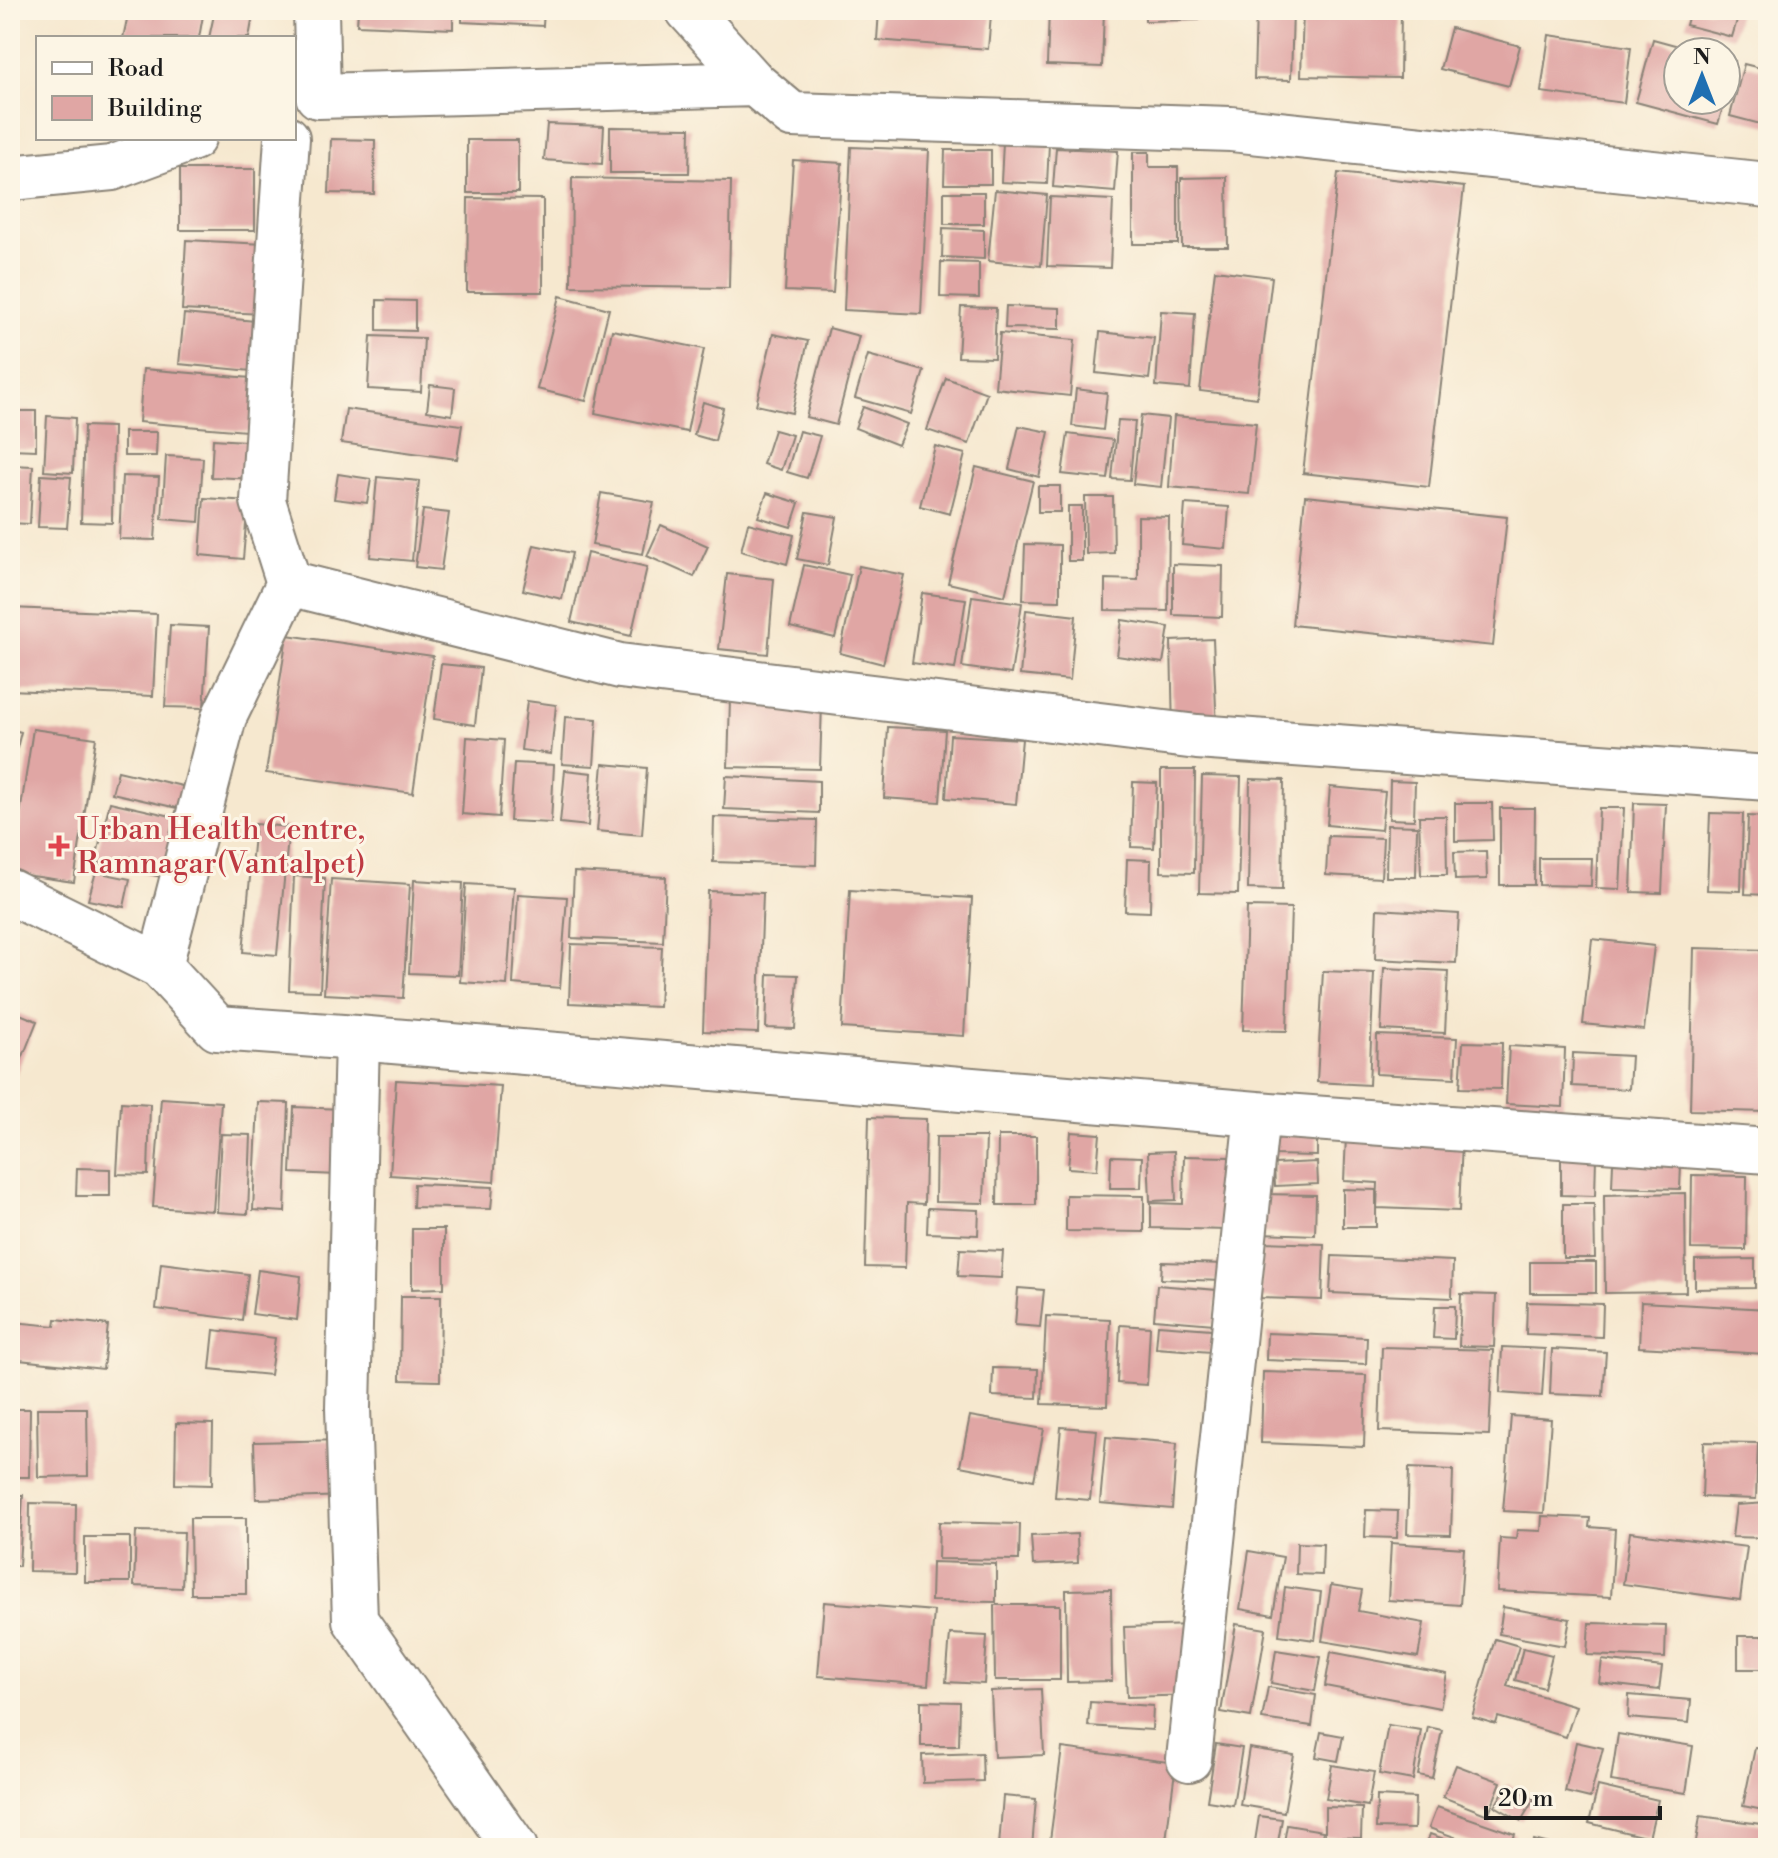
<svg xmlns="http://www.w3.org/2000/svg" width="1778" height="1858" viewBox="0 0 1778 1858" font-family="'Libre Bodoni',serif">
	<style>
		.building { fill: #e0a6a4 }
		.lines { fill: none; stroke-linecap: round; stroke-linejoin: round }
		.minor-casing { stroke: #898276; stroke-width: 48 }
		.minor { stroke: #fff; stroke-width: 44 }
		.health-dot { fill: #e0444e; stroke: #fcf5e5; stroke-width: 3 }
		.labels { text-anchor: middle; stroke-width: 6; stroke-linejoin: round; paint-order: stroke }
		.health-label { font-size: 30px; fill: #be3a42; stroke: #fcf5e5; text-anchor: start }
	</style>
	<rect width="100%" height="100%" fill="#fcf5e5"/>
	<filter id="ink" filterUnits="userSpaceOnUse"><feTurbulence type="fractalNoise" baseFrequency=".0125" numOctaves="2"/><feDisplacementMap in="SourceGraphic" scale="16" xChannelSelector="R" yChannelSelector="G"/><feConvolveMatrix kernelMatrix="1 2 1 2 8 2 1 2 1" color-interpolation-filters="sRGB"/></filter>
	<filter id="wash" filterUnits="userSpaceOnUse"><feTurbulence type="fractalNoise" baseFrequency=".006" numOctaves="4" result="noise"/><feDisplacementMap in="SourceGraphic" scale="32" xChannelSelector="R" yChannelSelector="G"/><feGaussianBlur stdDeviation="1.8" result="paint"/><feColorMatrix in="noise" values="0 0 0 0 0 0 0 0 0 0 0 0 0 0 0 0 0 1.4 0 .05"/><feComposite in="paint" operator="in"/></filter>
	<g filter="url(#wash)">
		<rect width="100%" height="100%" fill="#f6e8cf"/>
		<g id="blocks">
			<path class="building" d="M129 10H204L199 38H123Z
				M215 10H254L249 38H209Z
				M358 10H453V29L357 25Z
				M462 10H544L543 26 462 22Z
				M879 10H930L991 15 988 49 877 40Z
				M1049 10H1104L1102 67 1047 65Z
				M1145 10H1198L1199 20 1145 21Z
				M1256 10H1293L1291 80 1254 79Z
				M1303 10H1401L1400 78 1301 76Z
				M1690 10H1740L1732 37 1686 25Z
				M1451 28 1520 46 1509 86 1440 69Z
				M1549 35 1631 47 1624 103 1541 92Z
				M1653 39 1697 51 1678 52V100H1725L1718 124 1636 102Z
				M1726 59 1735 61 1727 91H1726Z
				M1744 64 1768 70V126L1730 116Z
				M547 124 604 126 602 164 544 160Z
				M610 127 690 128 689 173H610Z
				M331 139 375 140 374 194 329 193Z
				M467 140H518V193H467Z
				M1003 142 1049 144 1047 184 1001 182Z
				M851 147 929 150 921 314 844 310Z
				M1056 148 1118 151 1115 192 1053 187Z
				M945 150H991V184H944Z
				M1133 152H1149V167H1178V244H1133Z
				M793 160 842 163 833 293 785 291Z
				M180 169H255V230H180Z
				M1338 173 1464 187 1429 487 1303 473Z
				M1227 177 1228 247H1182L1181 178Z
				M572 178 731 181 729 288 571 286Z
				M995 190 1047 195 1041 266 988 261Z
				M944 192H984V224H944Z
				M1050 197 1113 200 1110 268 1047 266Z
				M468 198 543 199V292H467Z
				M943 228 984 230V259L942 257Z
				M186 240 266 244 263 314 182 310Z
				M941 262 979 263V298L940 297Z
				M1215 270 1272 277 1257 398 1200 391Z
				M560 296 609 309 586 401 537 389Z
				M377 300 415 301V331L377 330Z
				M1006 306 1060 308V329L1005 328Z
				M961 307 996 308 994 358 958 357Z
				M1161 311 1195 313 1190 389 1156 386Z
				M184 314 266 322 262 372 179 364Z
				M829 328 859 336 836 425 806 417Z
				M612 330 704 349 687 432 595 413Z
				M1100 332 1154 338 1149 379 1096 373Z
				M1000 333 1075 340 1070 396 995 388Z
				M773 334 808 341 792 413 756 405Z
				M371 336 424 338 421 392 368 389Z
				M868 355 924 371 911 414 855 398Z
				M143 369 263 379 258 432 139 422Z
				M946 378 987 393 969 444 927 430Z
				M430 385 455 388 452 415 427 411Z
				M1076 389 1107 393 1103 430 1072 426Z
				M703 402 723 408 715 441 694 435Z
				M863 407 907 424 898 445 855 428Z
				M346 409 462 425 457 459 341 443Z
				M10 411H36V450L10 449Z
				M1141 415 1168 418 1161 487 1133 484Z
				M47 416 75 418 73 473 44 471Z
				M1174 416 1256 423 1249 494 1169 487Z
				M1118 420 1135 421 1130 480 1112 479Z
				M84 426 113 427 112 523 81 522Z
				M1019 426 1049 432 1039 477 1009 469Z
				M774 430 792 435 781 470 763 464Z
				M799 431 820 436 807 478 787 472Z
				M124 432H157L156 456H124Z
				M1068 434 1113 440 1108 479 1062 474Z
				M213 439 261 442 258 479 211 477Z
				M935 446 965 454 950 514 920 506Z
				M166 456 203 458 199 522 162 519Z
				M10 465 33 466 30 524 10 523Z
				M976 467 1033 481 1005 596 948 583Z
				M338 474 371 479 367 503 334 499Z
				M41 475 71 477 67 528 38 527Z
				M122 476 159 477 155 540 119 539Z
				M377 477 419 481 412 561 370 557Z
				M1038 486H1060V512H1038Z
				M601 493 654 502 643 554 592 545Z
				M767 493 799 503 791 527 758 517Z
				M1305 496 1507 517 1493 646 1292 625Z
				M1085 497H1113L1114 553 1086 554Z
				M204 498 248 501 243 559 200 555Z
				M1185 504 1229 507 1226 549 1182 545Z
				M1068 506H1082V561H1068Z
				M423 510 449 513 441 570 415 567Z
				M807 512 837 517 828 565 797 559Z
				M1138 516 1169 517 1168 611 1105 610V579L1138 580Z
				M748 523 794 535 787 564 741 551Z
				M661 525 708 546 694 577 647 556Z
				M1025 544 1060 545V601L1023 600Z
				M534 545 572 553 562 599 523 590Z
				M587 553 647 567 631 636 571 622Z
				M1173 564 1223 566 1222 617 1173 615Z
				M804 565 850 575 835 638 790 627Z
				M859 566 904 575 883 664 840 653Z
				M727 574 774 579 768 654 719 649Z
				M922 593 966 599 955 669 912 663Z
				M972 596 1022 603 1011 674 962 667Z
				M10 608 157 614 153 696 10 690Z
				M1026 610 1076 616 1070 680 1020 675Z
				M1122 620 1169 627 1163 663 1117 656Z
				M170 625 209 627 204 708 165 707Z
				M287 635 433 656 413 793 266 773Z
				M1213 639 1217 731 1173 732 1171 641Z
				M441 664 481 668 475 725 434 719Z
				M730 699 822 702 820 769 728 767Z
				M527 701 556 705 551 754 521 750Z
				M565 717 597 719 594 766 562 764Z
				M888 727 945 730 940 802 884 798Z
				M10 729 21 732 11 772H10Z
				M33 729 96 738 74 882 11 873Z
				M950 735 1022 739 1016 804 946 798Z
				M467 737 504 740 499 817 462 814Z
				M514 763 554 765 551 823 510 821Z
				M603 764 647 768 642 835 597 831Z
				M565 770 592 773 588 826 560 823Z
				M1161 770H1195L1194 873 1161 872Z
				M118 771 195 789 190 811 112 793Z
				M726 776 819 781V813L724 809Z
				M1202 776 1241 777 1238 894 1199 893Z
				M1250 779 1284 780 1282 890 1248 889Z
				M1390 781 1415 782 1414 820 1389 819Z
				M1133 782 1157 783 1154 848 1131 847Z
				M1330 787 1385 792 1381 830 1327 825Z
				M110 802 180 818 166 878 95 862Z
				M1455 803H1492L1493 840 1455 841Z
				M1634 803 1666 804 1662 893 1631 892Z
				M1500 808H1535L1534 885H1500Z
				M1599 808H1624L1620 889 1596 888Z
				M1710 813 1743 814 1741 891 1707 890Z
				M1419 816H1446L1447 875H1421Z
				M1748 816 1768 817V895L1745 894Z
				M714 817 817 820 816 865 713 862Z
				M255 824 289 827 277 955 243 952Z
				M1387 825 1417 826 1416 877H1386Z
				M1328 836 1383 838 1381 878 1326 875Z
				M1486 851 1487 879 1455 880 1454 852Z
				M1539 858H1592L1591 886 1539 885Z
				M1127 859 1151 860 1150 912 1125 911Z
				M96 872 130 879 124 907 88 900Z
				M574 872 666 877 663 942 571 938Z
				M294 876 325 878 320 991 289 990Z
				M331 879 410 884 403 998 324 994Z
				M414 880 463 883 458 975 409 973Z
				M466 884 514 887 507 985 460 982Z
				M850 890 972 898 964 1036 842 1028Z
				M708 891 763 893 758 1033 703 1031Z
				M518 894 567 897 560 988 513 984Z
				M1247 907 1291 908 1287 1031 1243 1030Z
				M1377 909 1459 914 1456 963 1375 959Z
				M1592 939 1654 946 1644 1030 1583 1024Z
				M571 944 662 947 659 1007 569 1003Z
				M1694 948 1768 950V1112L1690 1110Z
				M1384 968 1448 971 1445 1033 1381 1030Z
				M1323 971 1374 973 1369 1085 1317 1082Z
				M768 974 798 975 795 1029 766 1028Z
				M10 1010 37 1021 10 1089Z
				M1377 1035 1457 1038 1455 1078 1376 1074Z
				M1463 1042 1502 1043 1501 1089 1460 1088Z
				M1509 1046 1565 1049 1563 1107 1506 1104Z
				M1573 1053 1631 1056 1629 1089 1572 1086Z
				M396 1080 501 1086 494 1182 390 1175Z
				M161 1098 221 1102 213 1211 153 1207Z
				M121 1102 150 1104 148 1175 117 1174Z
				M258 1102 289 1103 285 1212 253 1210Z
				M294 1107 342 1109 339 1175 291 1173Z
				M869 1117 926 1119 924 1204 907 1203 905 1268 865 1267Z
				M1071 1132 1100 1134 1097 1170 1068 1168Z
				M1272 1133 1317 1134V1156L1272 1155Z
				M221 1134 251 1135 248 1214 217 1212Z
				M998 1136H1036V1205H997Z
				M936 1137H986L984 1203 935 1202Z
				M1346 1137 1462 1141 1459 1211 1377 1208 1378 1183 1344 1181Z
				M1174 1151 1176 1200 1150 1201 1148 1152Z
				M1561 1155 1596 1156 1595 1196 1561 1195Z
				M1111 1156 1142 1157 1141 1188H1110Z
				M1184 1156 1229 1157 1228 1230 1151 1228V1203L1183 1204Z
				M1317 1162 1318 1184 1275 1186 1274 1164Z
				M1613 1163 1681 1165 1680 1189 1612 1187Z
				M77 1168 110 1169V1196H76Z
				M1692 1175 1747 1176 1746 1250 1691 1249Z
				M414 1184 493 1187 491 1209 413 1207Z
				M1343 1189 1376 1190V1227H1343Z
				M1685 1193 1686 1292 1605 1293 1604 1195Z
				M1259 1194 1316 1195 1315 1235 1258 1233Z
				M1066 1195 1144 1196V1232L1066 1231Z
				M1764 1199H1768V1284H1765Z
				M1563 1204H1594L1595 1258H1563Z
				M928 1208 979 1210 978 1235 927 1233Z
				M412 1229H444V1288L412 1289Z
				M1262 1242 1324 1244 1322 1300 1261 1298Z
				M960 1249 1003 1251 1001 1278 958 1276Z
				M1332 1256 1453 1261 1452 1298 1330 1293Z
				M1755 1259V1288L1695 1289V1260Z
				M1162 1262 1224 1264V1281L1161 1279Z
				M1530 1262H1596V1293H1530Z
				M161 1263 248 1274 242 1320 156 1309Z
				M258 1270 301 1276 297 1320 252 1314Z
				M1157 1285 1217 1290 1214 1324 1154 1319Z
				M1018 1288 1044 1290 1040 1327 1015 1325Z
				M1461 1294 1496 1295 1494 1347 1459 1346Z
				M401 1296H441L440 1381 400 1380Z
				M1527 1302 1603 1304 1602 1337 1526 1334Z
				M1641 1302 1768 1309 1766 1354 1639 1347Z
				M1435 1306H1455L1454 1339 1433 1338Z
				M1046 1316 1110 1319 1107 1406 1042 1404Z
				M56 1319 108 1325 103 1369 10 1359 13 1322 55 1326Z
				M1120 1325 1150 1327 1147 1385 1117 1383Z
				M1158 1325 1211 1329V1352L1156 1348Z
				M214 1330 275 1338 270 1375 210 1369Z
				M1267 1333 1367 1337 1366 1364 1266 1360Z
				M1382 1347 1493 1350 1489 1435 1379 1431Z
				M1502 1347 1545 1349 1542 1396 1500 1393Z
				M1552 1349 1606 1352 1603 1396 1550 1394Z
				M993 1368 1038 1369 1037 1398 992 1396Z
				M1263 1372 1366 1375 1364 1447 1261 1443Z
				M37 1408H87L88 1476 38 1477Z
				M10 1409H30L29 1477H10Z
				M970 1416 1044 1429 1034 1480 960 1466Z
				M1511 1416 1551 1419 1544 1513 1503 1511Z
				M176 1423 213 1424 212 1485 175 1484Z
				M1061 1427 1097 1430 1090 1500 1055 1497Z
				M1106 1437 1177 1443 1172 1509 1100 1503Z
				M345 1440 347 1496 256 1499 254 1442Z
				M1704 1442 1758 1443 1756 1499 1702 1497Z
				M1409 1468 1453 1470 1451 1535 1407 1534Z
				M10 1495H23L19 1566H10Z
				M30 1503 76 1504 75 1572 29 1571Z
				M1768 1503V1538L1732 1537 1736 1505Z
				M1366 1510 1398 1511 1397 1538 1365 1537Z
				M1542 1516 1590 1518 1589 1527 1615 1529 1611 1597 1497 1591 1500 1538 1516 1539 1517 1530 1541 1531Z
				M190 1518H246V1594H191Z
				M939 1522 1020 1524 1019 1560 938 1559Z
				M136 1531 184 1532 182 1588 134 1586Z
				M1630 1532 1747 1547 1740 1600 1623 1584Z
				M1077 1534 1078 1563 1033 1565 1031 1536Z
				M85 1537H130V1582H85Z
				M1297 1543 1323 1544 1322 1575 1296 1574Z
				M1391 1543 1464 1548 1460 1605 1388 1600Z
				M1249 1551 1283 1557 1273 1615 1240 1609Z
				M932 1562 996 1564V1602L931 1601Z
				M1331 1585 1362 1590 1358 1611 1424 1623 1418 1657 1322 1641Z
				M1285 1587 1321 1592 1315 1640 1279 1635Z
				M1111 1589 1112 1681 1067 1682 1066 1590Z
				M824 1602 934 1611 928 1685 818 1676Z
				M994 1605H1060V1680H995Z
				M1503 1607 1570 1619 1565 1646 1499 1634Z
				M1589 1623 1666 1625 1665 1658 1587 1655Z
				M1236 1624 1266 1629 1251 1717 1221 1712Z
				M1194 1625 1196 1695 1127 1697 1124 1627Z
				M950 1634 987 1636 984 1684 946 1682Z
				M1738 1636H1766V1669H1738Z
				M1495 1639 1519 1646 1507 1686 1576 1706 1566 1737 1498 1717 1496 1724 1472 1717Z
				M1523 1648 1552 1655 1544 1688 1515 1680Z
				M1276 1650 1321 1657 1315 1691 1271 1683Z
				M1331 1652 1447 1674 1440 1708 1325 1686Z
				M1602 1660 1662 1667 1659 1690 1599 1683Z
				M1268 1687 1316 1695 1312 1726 1262 1719Z
				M1041 1689 1044 1755 994 1757 991 1691Z
				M1629 1695 1691 1700 1689 1723 1628 1718Z
				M921 1701 960 1702 959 1746H921Z
				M1090 1702 1153 1706 1152 1730 1088 1726Z
				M1388 1725 1421 1730 1413 1780 1379 1774Z
				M1428 1727 1442 1730 1432 1778 1418 1775Z
				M1321 1732 1343 1736 1338 1761 1316 1757Z
				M1618 1734 1693 1746 1686 1793 1611 1781Z
				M1576 1742 1603 1748 1590 1798 1565 1792Z
				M1216 1744 1242 1748 1233 1805 1207 1801Z
				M1062 1748 1176 1763 1165 1848H1049Z
				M1249 1748 1294 1755 1284 1812 1240 1805Z
				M1755 1748 1768 1750V1811L1743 1806Z
				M982 1753 983 1781 923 1783 922 1755Z
				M1332 1765 1374 1772 1368 1806 1326 1799Z
				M1456 1765 1501 1782 1488 1815 1443 1797Z
				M1508 1784 1534 1799 1521 1821 1495 1806Z
				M1598 1786 1658 1800 1649 1838 1589 1823Z
				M1003 1796 1036 1799 1032 1848 999 1846Z
				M1377 1796 1415 1798 1414 1829 1376 1828Z
				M1325 1807 1362 1808 1361 1838 1325 1837Z
				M1437 1807 1515 1834 1510 1848H1485L1429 1828Z
				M1259 1816 1282 1819 1277 1848H1254Z
				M1700 1816 1768 1825V1848H1695Z
				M1287 1825 1323 1831 1320 1848H1283Z
				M1430 1834 1469 1848H1425Z
				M1534 1840 1561 1847 1560 1848H1532Z"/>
		</g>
	</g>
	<g filter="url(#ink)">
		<use href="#blocks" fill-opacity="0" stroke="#898276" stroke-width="2"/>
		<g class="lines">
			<g class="minor-casing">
				<path id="minor" d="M316 10 318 96 755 84 792 115 1231 129 1768 185
					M688 10 755 84
					M10 178 112 168 193 138
					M289 583 620 666 1197 737 1768 778
					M10 892 160 966 217 1028 357 1038 1257 1114 1768 1151
					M160 966 224 717 289 583 263 501 287 138
					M357 1038 348 1408 355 1620 515 1848
					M1189 1759 1257 1114"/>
			</g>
			<use href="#minor" class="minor"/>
		</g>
	</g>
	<path class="health-dot" d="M55 834h8v8h8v8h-8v8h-8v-8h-8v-8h8z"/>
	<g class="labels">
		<g class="health-label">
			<text x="77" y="839">Urban Health Centre,<tspan x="77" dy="34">Ramnagar(Vantalpet)</tspan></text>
		</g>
	</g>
	<rect width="1778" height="1858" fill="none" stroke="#fcf5e5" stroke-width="40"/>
	<rect x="36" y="36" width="260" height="104" fill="#fcf5e5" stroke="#a29e95" stroke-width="2"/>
	<rect x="52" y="62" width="40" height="12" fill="#ffffff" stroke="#a29e95" stroke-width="2"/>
	<text x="108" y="76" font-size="24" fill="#1c1c1c">Road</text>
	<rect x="52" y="96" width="40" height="24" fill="#e0a6a4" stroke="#a29e95" stroke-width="2"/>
	<text x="108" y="116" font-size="24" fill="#1c1c1c">Building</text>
	<g transform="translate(1702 76)"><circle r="38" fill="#fcf5e5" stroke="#a29e95" stroke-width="2"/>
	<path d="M0-6L14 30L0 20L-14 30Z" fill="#1f6fb2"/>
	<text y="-12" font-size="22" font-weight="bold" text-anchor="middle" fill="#1c1c1c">N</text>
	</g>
	<path d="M1486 1806v12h174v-12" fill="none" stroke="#1c1c1c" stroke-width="4"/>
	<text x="1498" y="1806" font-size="24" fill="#1c1c1c" stroke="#fcf5e5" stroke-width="6" paint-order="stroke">20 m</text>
</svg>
